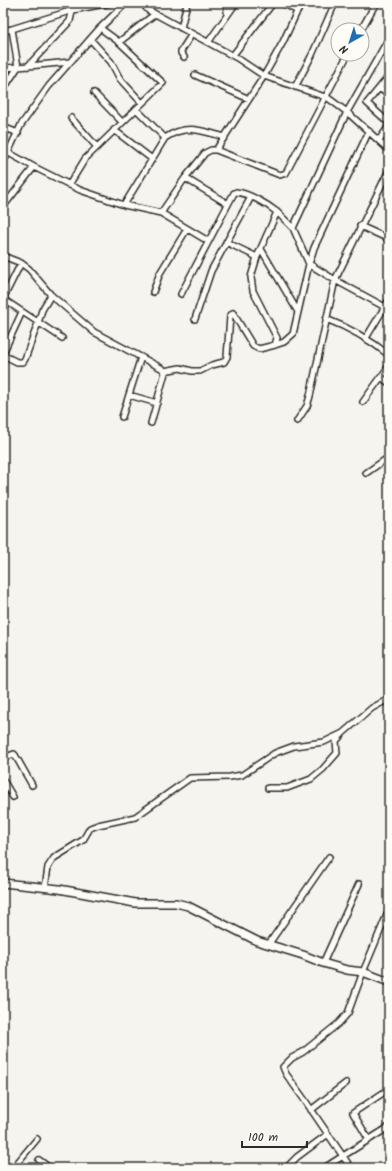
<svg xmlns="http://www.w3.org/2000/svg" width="392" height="1171" viewBox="0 0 392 1171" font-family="Kalam,sans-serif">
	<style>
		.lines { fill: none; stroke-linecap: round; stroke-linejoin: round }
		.street-casing { stroke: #2b2b2b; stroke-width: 8 }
		.secondary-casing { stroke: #2b2b2b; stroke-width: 10 }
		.street { stroke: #fdfcf7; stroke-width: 5 }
		.secondary { stroke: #fdfcf7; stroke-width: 7 }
	</style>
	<rect width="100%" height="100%" fill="#f5f4ef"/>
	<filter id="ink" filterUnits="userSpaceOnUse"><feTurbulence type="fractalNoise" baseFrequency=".025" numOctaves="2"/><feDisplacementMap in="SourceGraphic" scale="8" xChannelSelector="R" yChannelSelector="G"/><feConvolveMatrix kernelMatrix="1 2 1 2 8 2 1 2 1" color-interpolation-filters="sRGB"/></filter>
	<g filter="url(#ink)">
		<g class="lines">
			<g class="street-casing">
				<path id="street" d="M142 3 148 10 237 58 264 76 328 98 347 112 389 150
					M282 3 298 11
					M227 14V3
					M181 28 187 3
					M12 29 73 10 110 3
					M361 30 376 3
					M3 31 12 29 18 67 3 90
					M90 39 111 62 120 79 142 103
					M209 41 236 3
					M119 42 155 14
					M233 55 273 3
					M184 57 181 53V51L192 34
					M28 66 70 21 74 3
					M3 68 18 67 70 62
					M195 75 249 99
					M389 76 367 103 389 123
					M295 87 312 55 335 3
					M380 88 389 96
					M94 93 122 122
					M136 109 165 138
					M71 118 97 147
					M114 130 152 159
					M3 135 8 129 18 133
					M379 140 389 126
					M216 150 264 76 283 42 301 3
					M3 163 21 125 49 86 100 28 126 3
					M34 167 80 190 124 205 161 213 208 241
					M185 178 228 204
					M69 185 85 159 163 83 119 42 100 28
					M124 205 165 138C187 123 202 131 225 137
					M3 207 34 167 9 153
					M161 213 185 178 205 153 211 150H216L280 175 286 173 348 54
					M360 226 389 239
					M293 228 309 264 335 280 385 307
					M226 242 257 257
					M261 249 298 312
					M3 256 21 263 29 269 51 295 94 332 163 369 165 373 151 423
					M153 292 160 273 187 229
					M181 294 234 193 236 192C248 193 267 204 277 212
					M3 299 62 338
					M3 299 21 263
					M195 319 211 271 251 197
					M326 319C350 328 369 339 389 355
					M366 338 389 300
					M275 345 284 342 293 334 309 264 314 248 369 131
					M3 353 22 312
					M3 355 17 362H23L25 359 38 323 42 310 51 295
					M164 371 180 368 192 371H200L212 365 224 362 227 357 230 316 233 313 253 346 259 349 275 345 277 338 253 291 251 277 257 257 277 212 293 228 347 112 389 38
					M381 377 389 383
					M129 395 157 403
					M363 402 389 366
					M122 417 141 357
					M297 421 307 406 310 396 335 280 389 170
					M366 473 389 457
					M3 758 14 754 15 755 32 785
					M3 780 13 797
					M268 788H287L311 779 323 769 337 753 336 741 343 733 372 708 385 701 389 703
					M45 888 48 867 54 858 83 840 90 828 98 825 135 817 190 778 230 777 242 775 275 753 294 746 324 742 343 733
					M268 945 329 857
					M323 963 359 884
					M311 1110 346 1083
					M369 1140 353 1113 389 1089
					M39 1160 50 1168
					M13 1168 37 1139
					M286 1168 297 1157 328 1134
					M324 1168 389 1127
					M351 1168 304 1099 286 1074 283 1067 292 1058 303 1052 339 1023 348 1013 363 972 389 910"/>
			</g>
			<g class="secondary-casing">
				<path id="secondary" d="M3 883 59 889 135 903H176L188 906 257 941 303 955 323 963 347 970 363 972 389 982"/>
			</g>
			<use href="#street" class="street"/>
			<use href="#secondary" class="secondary"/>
		</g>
	</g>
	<rect width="392" height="1171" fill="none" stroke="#fdfcf7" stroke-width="16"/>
	<rect x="8" y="8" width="376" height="1155" fill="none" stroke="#2b2b2b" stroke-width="1.5" filter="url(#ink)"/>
	<g transform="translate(350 42) rotate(219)"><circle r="19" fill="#fdfcf7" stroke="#a9a8a5"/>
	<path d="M0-3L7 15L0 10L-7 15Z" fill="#1f6fb2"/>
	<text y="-6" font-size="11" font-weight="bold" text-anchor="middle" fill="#2b2b2b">N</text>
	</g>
	<path d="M242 1141v6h65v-6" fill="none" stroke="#2b2b2b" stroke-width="2"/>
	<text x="248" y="1141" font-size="12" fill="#2b2b2b" stroke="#fdfcf7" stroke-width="3" paint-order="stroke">100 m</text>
</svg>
